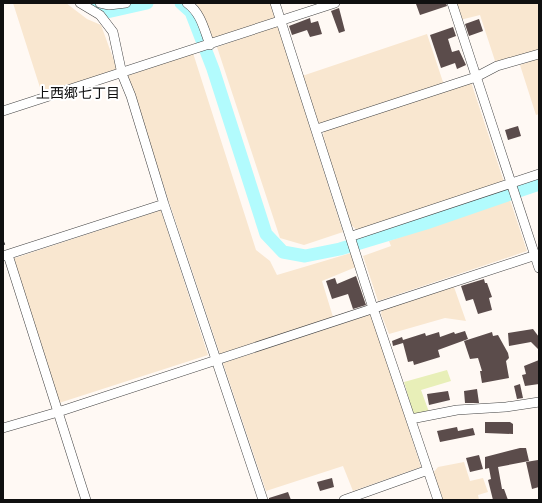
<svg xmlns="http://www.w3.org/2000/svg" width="542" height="503" viewBox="0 0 542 503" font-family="Bitter,'Noto Sans JP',serif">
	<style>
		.farmland { fill: #f9e7d0 }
		.green { fill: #e8efb8 }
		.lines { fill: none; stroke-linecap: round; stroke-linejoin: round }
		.river { stroke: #b2fbfd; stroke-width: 13 }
		.building { fill: #5b4c4b }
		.minor-casing { stroke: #434343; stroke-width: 10 }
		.path { stroke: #323232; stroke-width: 1.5; stroke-dasharray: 4 2; stroke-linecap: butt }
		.minor { stroke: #fff; stroke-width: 9 }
		.labels { text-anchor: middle; stroke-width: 4; stroke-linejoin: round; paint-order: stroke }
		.neighbourhood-label { font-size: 14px; fill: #101010; stroke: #fff }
	</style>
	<rect width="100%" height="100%" fill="#fff9f4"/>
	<path class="farmland" d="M13 3H66L87 19 101 25 117 69 43 97Z
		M196 3H272L277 18 211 40 202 14Z
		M455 3H538L539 52 496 64 480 15 460 20Z
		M278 26 343 232 304 245 280 238 217 47Z
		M427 34 444 85 319 125 302 76Z
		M193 53 256 250 270 261 277 275 351 253 356 267 322 281 333 317 220 354 127 76Z
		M539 58V114L536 115 520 65Z
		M471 82 504 182 357 230 351 225 323 137 324 131Z
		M510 200 527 251 378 301 363 256 391 246 389 241Z
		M161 210 208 355 59 403 12 259Z
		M454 287 466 321 445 318 389 334 381 314 382 309Z
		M372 314 421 467 353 491 343 466 266 491 223 363Z
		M464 462 470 481 483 478 488 492 478 495 479 500H442L433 473 438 467Z"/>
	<path class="green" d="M447 370 451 381 421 390 429 412 414 416 404 382Z"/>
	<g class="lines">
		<path class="river" d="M89 3 107 12 147 3
			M181 3 191 12 213 69 266 234 283 252 305 256 340 249 426 223 539 184"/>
	</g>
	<path class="building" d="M419 3H446L447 6 420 15 416 4Z
		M339 8 345 31 339 33 331 11Z
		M310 18 311 23 318 21 322 34 310 37 307 30 292 35 289 26Z
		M479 19 483 31 469 36 465 24Z
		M453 27 456 36 448 39 452 52 459 50 466 65 457 69 455 63 441 68 430 35Z
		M518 126 521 136 508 140 505 130Z
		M356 276 366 305 353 309 348 294 332 299 326 281 335 278 337 284Z
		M484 279 485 283H487L492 297 489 298 492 310 478 314 473 299 466 301 461 286Z
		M533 329 539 337V350L531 342 509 346 508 333Z
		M465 331 468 339 438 350 440 357 414 365 413 361 408 362 403 343 393 346 392 341 402 337 403 340 425 333 426 336 439 332 440 337 454 332 455 334Z
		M492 332 493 336 498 335 508 353 509 358 506 361 509 378 482 383 480 371H482L478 358 470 359 464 341Z
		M539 360V384L525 386 522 375 526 374 524 366Z
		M520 384 523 398 517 399 514 386Z
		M477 389 479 403H465L464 391Z
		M448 391 450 400 429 405 427 394Z
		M485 422H510L513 424V434L485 433Z
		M457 427 458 431 473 428 475 435 440 442 437 431Z
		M520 448H526L529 461 498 467 502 489H504L508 500H493L488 480 491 479 489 468 485 469V457Z
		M479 455 483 469 470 472 466 458Z
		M538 460 539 487 532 489 526 462Z
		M332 478 334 487 320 491 317 482Z
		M288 492 291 500H269V498Z"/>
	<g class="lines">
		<g class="minor-casing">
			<path id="minor" d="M80 3 100 15 113 32 122 74 131 96 164 204 263 500
				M100 3 109 5 126 3
				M187 3C201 13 204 29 210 45
				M275 3 373 308 438 500
				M452 3 539 268
				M3 111 335 3
				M317 129 476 77 497 66 539 54
				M352 236 539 174
				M8 255 86 500
				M3 256 164 204
				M411 419 457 410 506 407 539 402
				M3 428 58 412 539 254
				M344 500 428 470"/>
		</g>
		<path class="path" d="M3 241 5 246"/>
		<use href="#minor" class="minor"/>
	</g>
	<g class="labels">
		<g class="neighbourhood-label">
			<text x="78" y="98">上西郷七丁目</text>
		</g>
	</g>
	<rect width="542" height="503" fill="none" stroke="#101010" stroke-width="8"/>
</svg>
